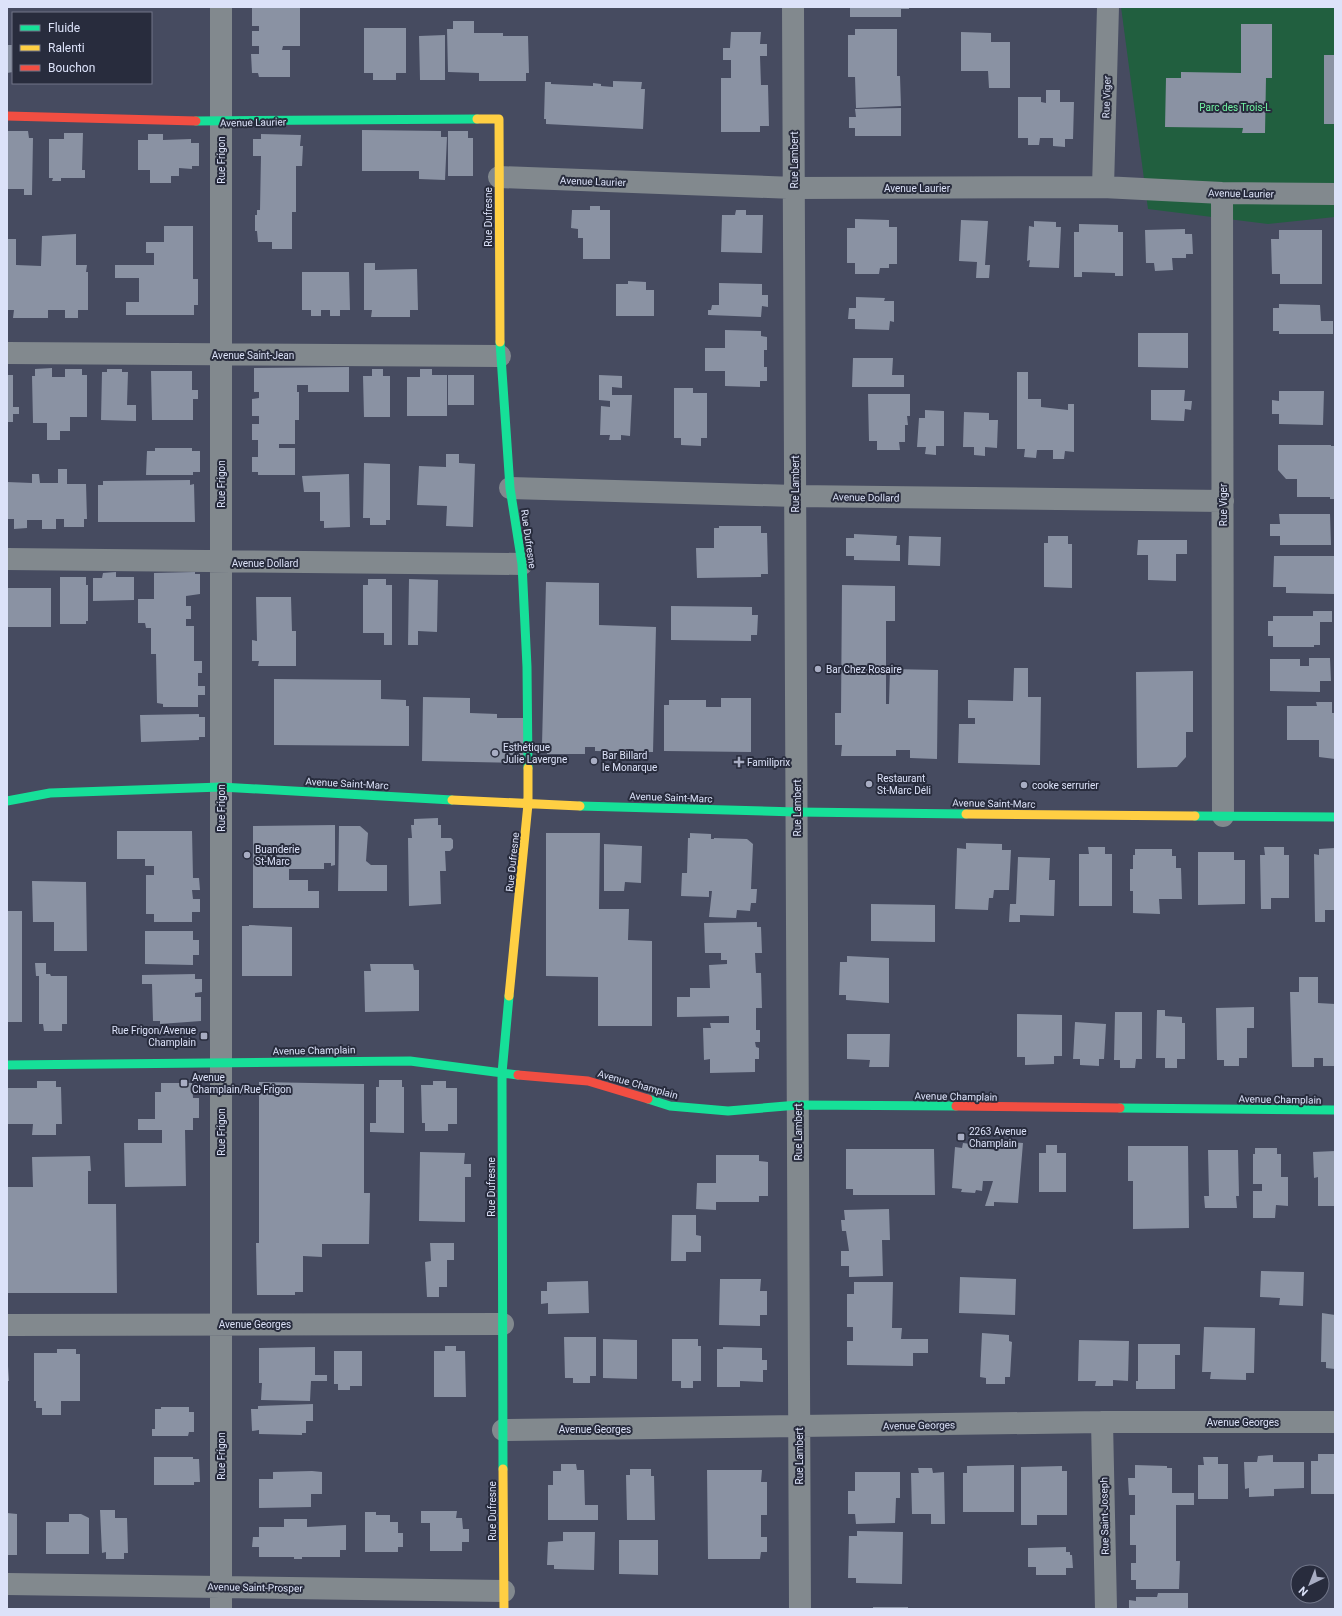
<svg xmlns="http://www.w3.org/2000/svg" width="1342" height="1616" viewBox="0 0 1342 1616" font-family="Roboto,sans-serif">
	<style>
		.green { fill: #215f3f }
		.building { fill: #8a92a3 }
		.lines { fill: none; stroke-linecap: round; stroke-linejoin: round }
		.street { stroke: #82898e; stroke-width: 22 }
		.fast { stroke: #16e098; stroke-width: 9 }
		.slow { stroke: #ffcf43; stroke-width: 9 }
		.jam { stroke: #f24e42; stroke-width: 9 }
		.poi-dot { fill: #a8adc3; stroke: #282c3d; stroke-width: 1.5 }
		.labels { text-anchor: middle; stroke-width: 4; stroke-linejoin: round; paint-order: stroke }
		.street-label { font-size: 10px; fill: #dce2f9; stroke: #282c3d }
		.park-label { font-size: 10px; fill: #73f5a5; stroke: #282c3d }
		.poi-label { font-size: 10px; fill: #dce2f9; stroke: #282c3d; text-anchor: start }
	</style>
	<rect width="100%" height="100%" fill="#464b60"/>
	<path class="green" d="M1121 7H1335V217L1268 224 1148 209Z"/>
	<path class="building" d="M252 7H300V46H283L282 50H290V77H259L258 73H252L251 54H259V46H252V31H259V26H252Z
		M850 7H909V9H901V17H850Z
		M453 21H474V33H503V36H528L529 73H526V81H479V73L448 72 447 29H453Z
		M1241 24H1272V78H1266L1265 133H1242L1243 128 1165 127 1166 78H1181V72L1241 73Z
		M364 28H406V73H396V80H373V73H364Z
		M855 29H897V76H900L901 106 856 108 855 77H848V35H855Z
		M731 32H761L760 44H767V56H760L761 85H768L769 126H760V132H721V78H731V60H723V48H730Z
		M961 32 991 33V42H1010V88H989L988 71H961Z
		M445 35V80H420L419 36Z
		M7 45H13V72L7 73Z
		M1324 55H1335V124H1324Z
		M613 81 642 82 641 89H645L643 129 546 124V119H544L545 82H551V84L593 86V83L601 84V86L613 87Z
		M1046 90H1060V102H1074L1073 139H1065V147L1053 146V138H1040L1039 145H1028V138H1018V97H1041V102L1046 103Z
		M901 108V136H855V128H849V117H856L855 109Z
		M362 130 441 131V137H447L445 180 419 179V171H362Z
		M7 131H28L29 138H33L32 195H24V189H7Z
		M448 131H468V138H473V176H448Z
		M64 133H83L82 170H85V178H61V181H52L53 178H49V139H64Z
		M148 134H163V140L191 139V143H199V166H192V169L179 168V176H171V183H150V170H138V140H148Z
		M261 134 301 135 300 146H303L302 166H296V212H292V249H272V242H258L257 231H255V215H257V210H260L261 156H253V139H261Z
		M590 206H600V210H610V259H583V238H578V229L571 228 572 210H590Z
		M736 210H746V215H763L762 253 721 252 722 215H735Z
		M855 219 889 220V227H897V264H889V268H880L879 274H855V263H847V228H855Z
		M961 220 988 221 985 265H990L989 278H976L977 262 959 261Z
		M1034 221 1056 222V227H1061L1059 268 1029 267 1030 260 1027 261 1029 226 1034 227Z
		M1079 224 1118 225V232H1123V276H1115V273L1082 272V277H1074V232H1079Z
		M164 226H193V279H198V305H194V315H126V302H139V278H115V265H154V253H146V242H164Z
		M1185 229V234H1192L1193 254H1186V258H1172L1173 270 1155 271 1154 263H1146L1145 230Z
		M1279 230H1322V284H1280V274H1272L1271 239H1279Z
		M76 234V265H87L86 272H88V310H78V318H65V310H48V318H13L14 310H7V239H16V265L41 266 42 236Z
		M364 263H375V270L417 269 418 310H410V317H371L372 310H364Z
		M302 272H349L350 310H340V316H330V310H321V316H311V310H302Z
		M628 281 646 282V290H654V316H616V284H628Z
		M719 283 762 284V295H768V307L762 306 761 317 708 315V310H711L712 305H719Z
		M856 297 885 298 884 301H894V322L890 321 889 330 855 329V319H848L849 308H856Z
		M1279 304 1320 305 1321 321H1333V334H1279V331H1273V308H1279Z
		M725 330 761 331V336L767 337V350H764V367H767V381H760V387L725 386V371H705V348H725Z
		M1138 333H1188V368L1138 367Z
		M853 358H893L892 375H904V387H852Z
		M349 367V392H308V385H297V392H299V420H295V444H279V448H295V475H258V472H252V457H258V440H252V424H259V416H252V399L259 398V392H254V368Z
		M52 368V377H65V369H82V375H87V417H70V431H60V440H47V423H33L32 376H35V369Z
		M107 369H122V372H128L127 405H136V421L101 420 102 372H107Z
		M372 369H383V376H390V417H364L363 376H372Z
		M420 369H432V375H447V416H407V377H420Z
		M151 371H192V390H198V399H193V420H152Z
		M1017 372H1028V399H1041V407L1068 410V404H1074V452L1065 451 1064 459H1053V450H1037L1036 458 1024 457 1025 449H1017Z
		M7 375H13V407H19V414H13V422H7Z
		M448 375H474V405H448Z
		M599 375 622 376V388L612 387V395H632L630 436 621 435V440H609L610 435H600L601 406 610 407V401L599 400Z
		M674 388H693V393H707V438H701V446L681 445V438H674Z
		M1151 390H1185L1184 401H1192L1191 410 1185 409 1184 421 1151 420Z
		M1279 391H1324L1323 425 1279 424V414H1272V400L1279 401Z
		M868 394H910V416H907L908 425H905V442H899L900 450H877V441H869Z
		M925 410 944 411V446H936V455L925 454 926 447H917L919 418H925Z
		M964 412 989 413V420H998L997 448 985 447V456L974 455V447H963Z
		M1278 445H1331V446H1335V499H1330V497H1297V479H1286L1278 470Z
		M155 448H192V451H200V472H193V475H146L147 451H155Z
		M446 454H459V463L475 464 473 527 446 526 447 506 417 505 419 466 446 467Z
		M364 463 390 464V520H386V525H370V518H363Z
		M58 469H67V484H86L87 519H84V527H64V519H56V529H42V520H27V528L14 529V519H7V482L32 483V474H39L40 483H58Z
		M349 474 350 527 324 528V521H320V492H304L302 476Z
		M190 480V485L194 484 195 522H98V485H103V481Z
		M1279 514H1330L1331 545H1280V536H1270V524H1280Z
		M719 526H761V533H767L768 574H761V577L697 578 696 548H714V528H719Z
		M854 534 897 536 896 545H900V561L854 560V556H846V538H854Z
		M909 536 941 537 940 566 908 565Z
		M1048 536H1068V544H1072V588L1044 587V543H1048Z
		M1138 540H1187V554H1176V581L1148 580V555H1137Z
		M1274 556H1335V594L1286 593V587H1273Z
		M116 572V577H134V600L93 601V578H102L103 573Z
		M195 572V574H200V594L186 596V606H191V619H186V626H194V661H202V673H198V686H205V695H198V707H163V704L157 703 156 654H151V628H146L145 623H138V599H154V573Z
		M60 577H86V585H88V621H86V624H60Z
		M368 579H386V585H392V645H384V633H363V585H368Z
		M409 579 438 580 437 632 418 631V645H408Z
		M546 582 599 583V625L656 627 653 752 595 751V747H585V754H547V745H542Z
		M842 585 895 586V621H886V704H889L890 669 938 670 937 759 910 758V750H896V756H841L842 745H835V713H841Z
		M7 588H51V627H7Z
		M256 597H291L292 631H296V666H258L259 661H252V640L257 641Z
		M671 606 752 607V615H758L757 635H751V641L671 640Z
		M1313 611H1332V622H1320V645H1314V647H1273V636H1268V621H1273V616H1313Z
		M1309 658H1330L1331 681H1320V692L1270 691V659H1300V666H1309Z
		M1014 668H1028V697H1041L1040 765 958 763 959 724H975V718H968V700L1013 701Z
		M1193 671V732H1186V757L1177 767 1137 768 1136 672Z
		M274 679 381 680V699L406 700V706H409V746L274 745Z
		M423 697 470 698V713L497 714V718H525V763L422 761Z
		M721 698H751V752L664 751V705H669V700H706V707H721Z
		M1316 702H1332V713H1335V759L1319 757V740H1287V706H1317Z
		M199 714V717H205V737H199V740L141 742 140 715Z
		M438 818V825H441V838H451L453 840V848L450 851H445L446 871H440L441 904 409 906 408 838H412L411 825H414V819Z
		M335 825V865L331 866V863H324V869H289V880H308V891H319V908H253V826Z
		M339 826H360L368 833 366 861 371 865H387V891H338Z
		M117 831H192L193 878H199L200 890H192L193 899H200V912H192V922H154V914H146V875H154V866H145V859H117Z
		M546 833H600L599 909H629L628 940 652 941V1026H598V977L546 976Z
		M690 833 711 834V839H714V838L747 839 753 844 751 889H757L756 903H751L750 911 737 910 736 918 709 917 712 891H709V897L681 896 682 873H687L688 838H690Z
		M966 843 1002 844V850H1011L1009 890H994L993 898H989L988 910 955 909 957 848 966 849Z
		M604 844 642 846 641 883 625 882 624 891H604Z
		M1088 847H1105V854H1112V906H1079V854H1089Z
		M1264 847H1284V855H1289V898H1271V909H1261L1260 855H1265Z
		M1335 848V910H1325V922H1315L1314 854 1319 855V849Z
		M1135 849H1172V856H1176V868H1181L1182 899H1159L1160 914 1133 913V891H1130V869H1133V855H1135Z
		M1198 852H1234V860H1245V904L1198 905Z
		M1018 857 1050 858 1049 880H1055L1054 916 1020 915V922H1009L1010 904H1016Z
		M32 881 86 882 87 951H54V922H33Z
		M871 904 935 905V942L871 941Z
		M7 911H22V1022H7Z
		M757 922V927H761L762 953H755L756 973H761L762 1008H756V1030H760V1042H755L756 1047 759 1048V1059H755V1072L710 1073V1059L704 1060 703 1028H711L710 1023H729V1016L677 1017V997H690V988H710L709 965 727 964V960H721V953H705L704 923Z
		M249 925 292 927V976H242V926H249Z
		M145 931H193V940H199V955H193V965L145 964Z
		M847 956 889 958V1003L846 1000V995H839L840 962H847Z
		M35 963H46V974H50L51 976H67V1024H62V1031H44L43 1024H39V976H36Z
		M370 964H413L414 970H419V1011L365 1012 364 971H371Z
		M195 974V979H202V992L195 993V997H201V1021L160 1024V1021H153L152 984H142V975Z
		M1299 977H1318V1003L1335 1004V1066H1323V1058H1314V1067H1292L1290 992H1299Z
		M1254 1007V1028H1247V1058H1239V1066H1224V1060H1217L1216 1008Z
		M1157 1010H1165V1016L1182 1017V1023H1185V1059H1177V1068H1165V1058H1156Z
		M1115 1012H1142V1059H1136L1135 1068H1120V1060H1114Z
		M1017 1014 1062 1015V1056H1054V1064L1025 1065V1057H1017Z
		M1075 1022 1106 1024 1104 1059H1099V1066L1080 1065V1059H1073Z
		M847 1034H890L889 1067H869L870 1060 847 1059Z
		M379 1080H402V1087H404V1133L370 1132V1123H376V1087H379Z
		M37 1081H56V1087H61L62 1124H56V1135H32L33 1124H7V1088H37Z
		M433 1081H446V1088H457V1124H448V1131H425V1123H422L421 1085H433Z
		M259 1082 364 1084V1193H370L369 1244H322V1257L303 1256V1292H295V1295H257L256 1243H259Z
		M161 1083H192L193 1098H199V1118H193V1130H185L186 1186 125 1187 124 1143H162V1130H138V1119H155V1092H161Z
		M998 1141 1023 1143 1018 1203 994 1202V1206H985L993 1181H983L982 1191 976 1190 975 1193 961 1192 962 1189 952 1188 955 1147 962 1148 963 1143 980 1145V1148L997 1150Z
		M1046 1145H1057V1153H1066V1192H1039V1153H1046Z
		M1128 1146H1188L1189 1228 1133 1229V1181H1128Z
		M1255 1148H1277V1154H1281V1177H1288V1206L1276 1205 1275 1218H1253V1191H1262V1184H1253V1154H1255Z
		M846 1149H934L935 1195H853V1189H846Z
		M1208 1150H1238L1239 1196H1236L1237 1208H1205L1204 1196H1209Z
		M1335 1151V1206H1318V1177L1314 1178 1313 1152Z
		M420 1152 465 1153 464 1164H471V1177H465V1222L419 1221Z
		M716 1155H759V1161L768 1162V1196H759V1202H716V1210L696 1209 697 1183H716Z
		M90 1156 91 1171H88V1204H116L117 1293H7V1187H33L32 1157Z
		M889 1209 890 1240H882L883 1276 849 1277V1266H841V1251H849L846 1231H842L841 1220H845L844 1210Z
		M672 1215H696V1235L701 1236V1252H686V1261H671Z
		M430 1243H454V1260H447V1287H439V1297H427L425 1262 431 1261Z
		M1261 1271 1304 1272 1303 1306 1279 1305 1280 1298 1260 1297Z
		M960 1277 1016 1279 1015 1315 959 1313Z
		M720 1279H761L760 1291H767V1315H760V1326L719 1325Z
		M588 1281 589 1313 548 1314V1303L541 1304V1291H547V1282Z
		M854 1282H893L892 1328H902L901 1339H928V1353H913V1366L847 1365V1341H853V1327H847V1294H854Z
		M1322 1313 1335 1315V1369L1326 1368V1362H1321Z
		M1204 1327 1255 1328 1254 1373H1246V1380L1210 1379 1211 1372H1202Z
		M982 1333 1009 1335V1341L1012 1342 1010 1377H1005V1384H986V1378L980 1377Z
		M564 1337H596V1376H590V1383H573V1378H565Z
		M603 1339 637 1340V1379L603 1378Z
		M672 1339H698V1346H701V1381H693V1388H681V1381H672Z
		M1079 1340 1129 1341 1128 1381 1113 1380V1386H1095L1096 1381H1078Z
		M1138 1344H1180V1355H1175V1389H1136V1381H1138Z
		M445 1346H456V1351H465L466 1397H434V1351H445Z
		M315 1347V1375H327V1381H311L310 1401 261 1400 262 1383H259V1348Z
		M723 1347 762 1348V1360H767V1370H763V1382L740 1381V1387H717V1349H723Z
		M57 1349H76V1354H80V1401H61V1415H42V1408H36V1401H34V1353H57Z
		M334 1351H362V1386H350V1390H338V1384H334Z
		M7 1366H8L9 1381H7Z
		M313 1404V1421H306V1433H302V1435L259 1434V1430L252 1431 251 1409H258V1406Z
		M161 1407H189V1412H194V1432H189L188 1436H152V1429H155V1409H161Z
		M1318 1454H1335V1494H1311V1461H1318Z
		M1273 1455V1462H1304V1488L1274 1489V1496L1249 1497V1488L1245 1489 1244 1462H1257L1258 1456Z
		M154 1457H193V1459H199L200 1482H194V1485H154Z
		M1203 1457H1218V1464H1228V1499H1198V1465H1204Z
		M561 1464H576L577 1470H584L585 1505H598V1520H548V1485H553V1471H561Z
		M1014 1465V1512H963V1473H967V1466Z
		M1135 1465 1167 1466V1468H1172V1493H1194V1505H1176V1561H1180L1179 1589H1136V1580H1131V1563H1136V1545H1130V1515H1135V1495H1129L1128 1478H1135Z
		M1062 1466V1471H1067V1515H1037V1525H1021V1467Z
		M918 1468H932L933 1473 944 1472 945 1524H931V1514H912L911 1473H919Z
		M630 1469H651V1476H654L655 1520H627L626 1475H630Z
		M707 1470H762L761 1482H767V1515H761V1537H767V1552H761L760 1559H708Z
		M312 1471 322 1472V1494H311V1507L259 1508V1479H273V1472Z
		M855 1472H900V1498H896L895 1523 856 1524 855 1514H848V1491H855Z
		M100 1510H115V1518H127L128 1553H124V1559H106V1552L102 1553Z
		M421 1511H457L456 1518H462L463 1529H469V1542H462V1551H430V1523H421Z
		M365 1512H376V1515H390V1522H398V1533H403V1547H398V1552H365Z
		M7 1513 17 1514V1555H7Z
		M69 1514H81L89 1518V1554H46V1522H69Z
		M284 1519H307V1527L346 1525V1550H340V1557H302V1559H294V1557H259V1547H252L253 1537H259V1527H284Z
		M857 1531 903 1532 902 1584 856 1583V1578H848L849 1536H857Z
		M563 1532H595L594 1570 554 1569V1565H547L548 1542 563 1541Z
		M619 1540H658V1575L619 1574Z
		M1066 1547V1552H1070V1555H1072L1073 1568H1066V1575H1036V1567H1028V1548Z
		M1158 1593H1188V1609H1129V1600L1136 1601V1597H1157Z
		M873 1607H908V1609H873Z"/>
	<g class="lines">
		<path class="street" d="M221 7V1609
			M793 7 800 1609
			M499 177 794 188 1103 187 1222 193 1335 194
			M1103 187 1108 7
			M1222 193 1223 816
			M7 353 500 356
			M510 488 795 496 1223 501
			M7 559 522 564
			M7 1325 503 1324
			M1102 1422 1106 1609
			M503 1430 1102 1422H1335
			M7 1584 504 1591"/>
		<path class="fast" d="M196 121 477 119
			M500 342 510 488 522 564 527 667 528 768
			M7 801 50 793 221 787 452 800
			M580 806 797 812 966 814
			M1195 816 1335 817
			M7 1065 410 1061 518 1075
			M648 1099 670 1106 728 1111 798 1105 956 1106
			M1120 1108 1335 1110
			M503 1469 502 1073 509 996"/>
		<path class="slow" d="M477 119H499L500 342
			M452 800 580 806
			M966 814 1195 816
			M509 996 528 804V768
			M503 1469 504 1609"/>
		<path class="jam" d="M7 116 196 121
			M518 1075 588 1081 648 1099
			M956 1106 1120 1108"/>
	</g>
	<g class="poi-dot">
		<circle cx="818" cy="669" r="4"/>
		<circle cx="495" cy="753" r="4"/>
		<circle cx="594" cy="761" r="4"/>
		<path d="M737 756h4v4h4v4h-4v4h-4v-4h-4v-4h4z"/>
		<circle cx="869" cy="784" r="4"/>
		<circle cx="1024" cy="785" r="4"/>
		<circle cx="247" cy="855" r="4"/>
		<rect x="200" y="1032" width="8" height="8" rx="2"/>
		<rect x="180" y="1079" width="8" height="8" rx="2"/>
		<rect x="957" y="1133" width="8" height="8" rx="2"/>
	</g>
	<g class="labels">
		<g class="street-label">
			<text transform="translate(1106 97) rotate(-88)" y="4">Rue Viger</text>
			<text transform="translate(253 122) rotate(-1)" y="4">Avenue Laurier</text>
			<text transform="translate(221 160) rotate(-90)" y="4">Rue Frigon</text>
			<text transform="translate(794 160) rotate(-90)" y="4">Rue Lambert</text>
			<text transform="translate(593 181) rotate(2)" y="4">Avenue Laurier</text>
			<text x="917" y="192">Avenue Laurier</text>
			<text transform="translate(1241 193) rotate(1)" y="4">Avenue Laurier</text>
			<text transform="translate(488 217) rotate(-90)" y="4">Rue Dufresne</text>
			<text x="253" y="359">Avenue Saint-Jean</text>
			<text transform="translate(221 484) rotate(-90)" y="4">Rue Frigon</text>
			<text transform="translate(795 484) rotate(-90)" y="4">Rue Lambert</text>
			<text transform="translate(866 497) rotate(1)" y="4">Avenue Dollard</text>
			<text transform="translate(1223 505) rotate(-90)" y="4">Rue Viger</text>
			<text transform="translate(529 539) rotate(82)" y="4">Rue Dufresne</text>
			<text x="265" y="567">Avenue Dollard</text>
			<text transform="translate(347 783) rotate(3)" y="4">Avenue Saint-Marc</text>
			<text transform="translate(671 797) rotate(2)" y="4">Avenue Saint-Marc</text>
			<text transform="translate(994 803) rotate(1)" y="4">Avenue Saint-Marc</text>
			<text transform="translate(221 808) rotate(-90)" y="4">Rue Frigon</text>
			<text transform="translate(797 808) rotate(-90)" y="4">Rue Lambert</text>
			<text transform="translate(512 862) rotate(-84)" y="4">Rue Dufresne</text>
			<text transform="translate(314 1050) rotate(-1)" y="4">Avenue Champlain</text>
			<text transform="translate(638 1084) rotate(16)" y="4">Avenue Champlain</text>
			<text transform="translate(956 1096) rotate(1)" y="4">Avenue Champlain</text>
			<text transform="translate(1280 1099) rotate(1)" y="4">Avenue Champlain</text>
			<text transform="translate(221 1132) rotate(-90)" y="4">Rue Frigon</text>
			<text transform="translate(798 1132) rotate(-90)" y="4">Rue Lambert</text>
			<text transform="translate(491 1187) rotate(-90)" y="4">Rue Dufresne</text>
			<text x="255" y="1328">Avenue Georges</text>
			<text x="1243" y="1426">Avenue Georges</text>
			<text transform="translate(919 1425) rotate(-1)" y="4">Avenue Georges</text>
			<text x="595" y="1433">Avenue Georges</text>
			<text transform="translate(221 1456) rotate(-90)" y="4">Rue Frigon</text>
			<text transform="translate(799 1456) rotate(-90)" y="4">Rue Lambert</text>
			<text transform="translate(492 1511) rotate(-90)" y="4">Rue Dufresne</text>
			<text transform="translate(1104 1516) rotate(-91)" y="4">Rue Saint-Joseph</text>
			<text transform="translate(255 1587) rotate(1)" y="4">Avenue Saint-Prosper</text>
		</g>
		<g class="park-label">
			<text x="1235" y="111">Parc des Trois-L</text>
		</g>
		<g class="poi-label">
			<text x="826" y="673">Bar Chez Rosaire</text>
			<text x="503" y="751">Esthétique<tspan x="503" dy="12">Julie Lavergne</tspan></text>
			<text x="602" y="759">Bar Billard<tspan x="602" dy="12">le Monarque</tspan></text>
			<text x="747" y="766">Familiprix</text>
			<text x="877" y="782">Restaurant<tspan x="877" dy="12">St-Marc Déli</tspan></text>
			<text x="1032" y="789">cooke serrurier</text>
			<text x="255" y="853">Buanderie<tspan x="255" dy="12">St-Marc</tspan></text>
			<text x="196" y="1034" text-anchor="end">Rue Frigon/Avenue<tspan x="196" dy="12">Champlain</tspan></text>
			<text x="192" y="1081">Avenue<tspan x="192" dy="12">Champlain/Rue Frigon</tspan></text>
			<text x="969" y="1135">2263 Avenue<tspan x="969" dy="12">Champlain</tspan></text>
		</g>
	</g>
	<rect width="1342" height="1616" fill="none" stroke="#dce2f9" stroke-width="16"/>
	<rect x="12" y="12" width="140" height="72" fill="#282c3d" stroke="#707588"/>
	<rect x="20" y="25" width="20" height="6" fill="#16e098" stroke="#707588"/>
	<text x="48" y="32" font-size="12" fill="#dce2f9">Fluide</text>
	<rect x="20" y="45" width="20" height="6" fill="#ffcf43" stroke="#707588"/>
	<text x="48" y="52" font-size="12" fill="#dce2f9">Ralenti</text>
	<rect x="20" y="65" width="20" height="6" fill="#f24e42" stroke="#707588"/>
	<text x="48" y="72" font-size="12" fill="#dce2f9">Bouchon</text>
	<g transform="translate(1310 1584) rotate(223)"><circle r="19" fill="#282c3d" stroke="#707588"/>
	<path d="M0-3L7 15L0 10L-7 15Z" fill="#a8adc3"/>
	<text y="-6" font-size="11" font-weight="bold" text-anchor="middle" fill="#dce2f9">N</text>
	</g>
</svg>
